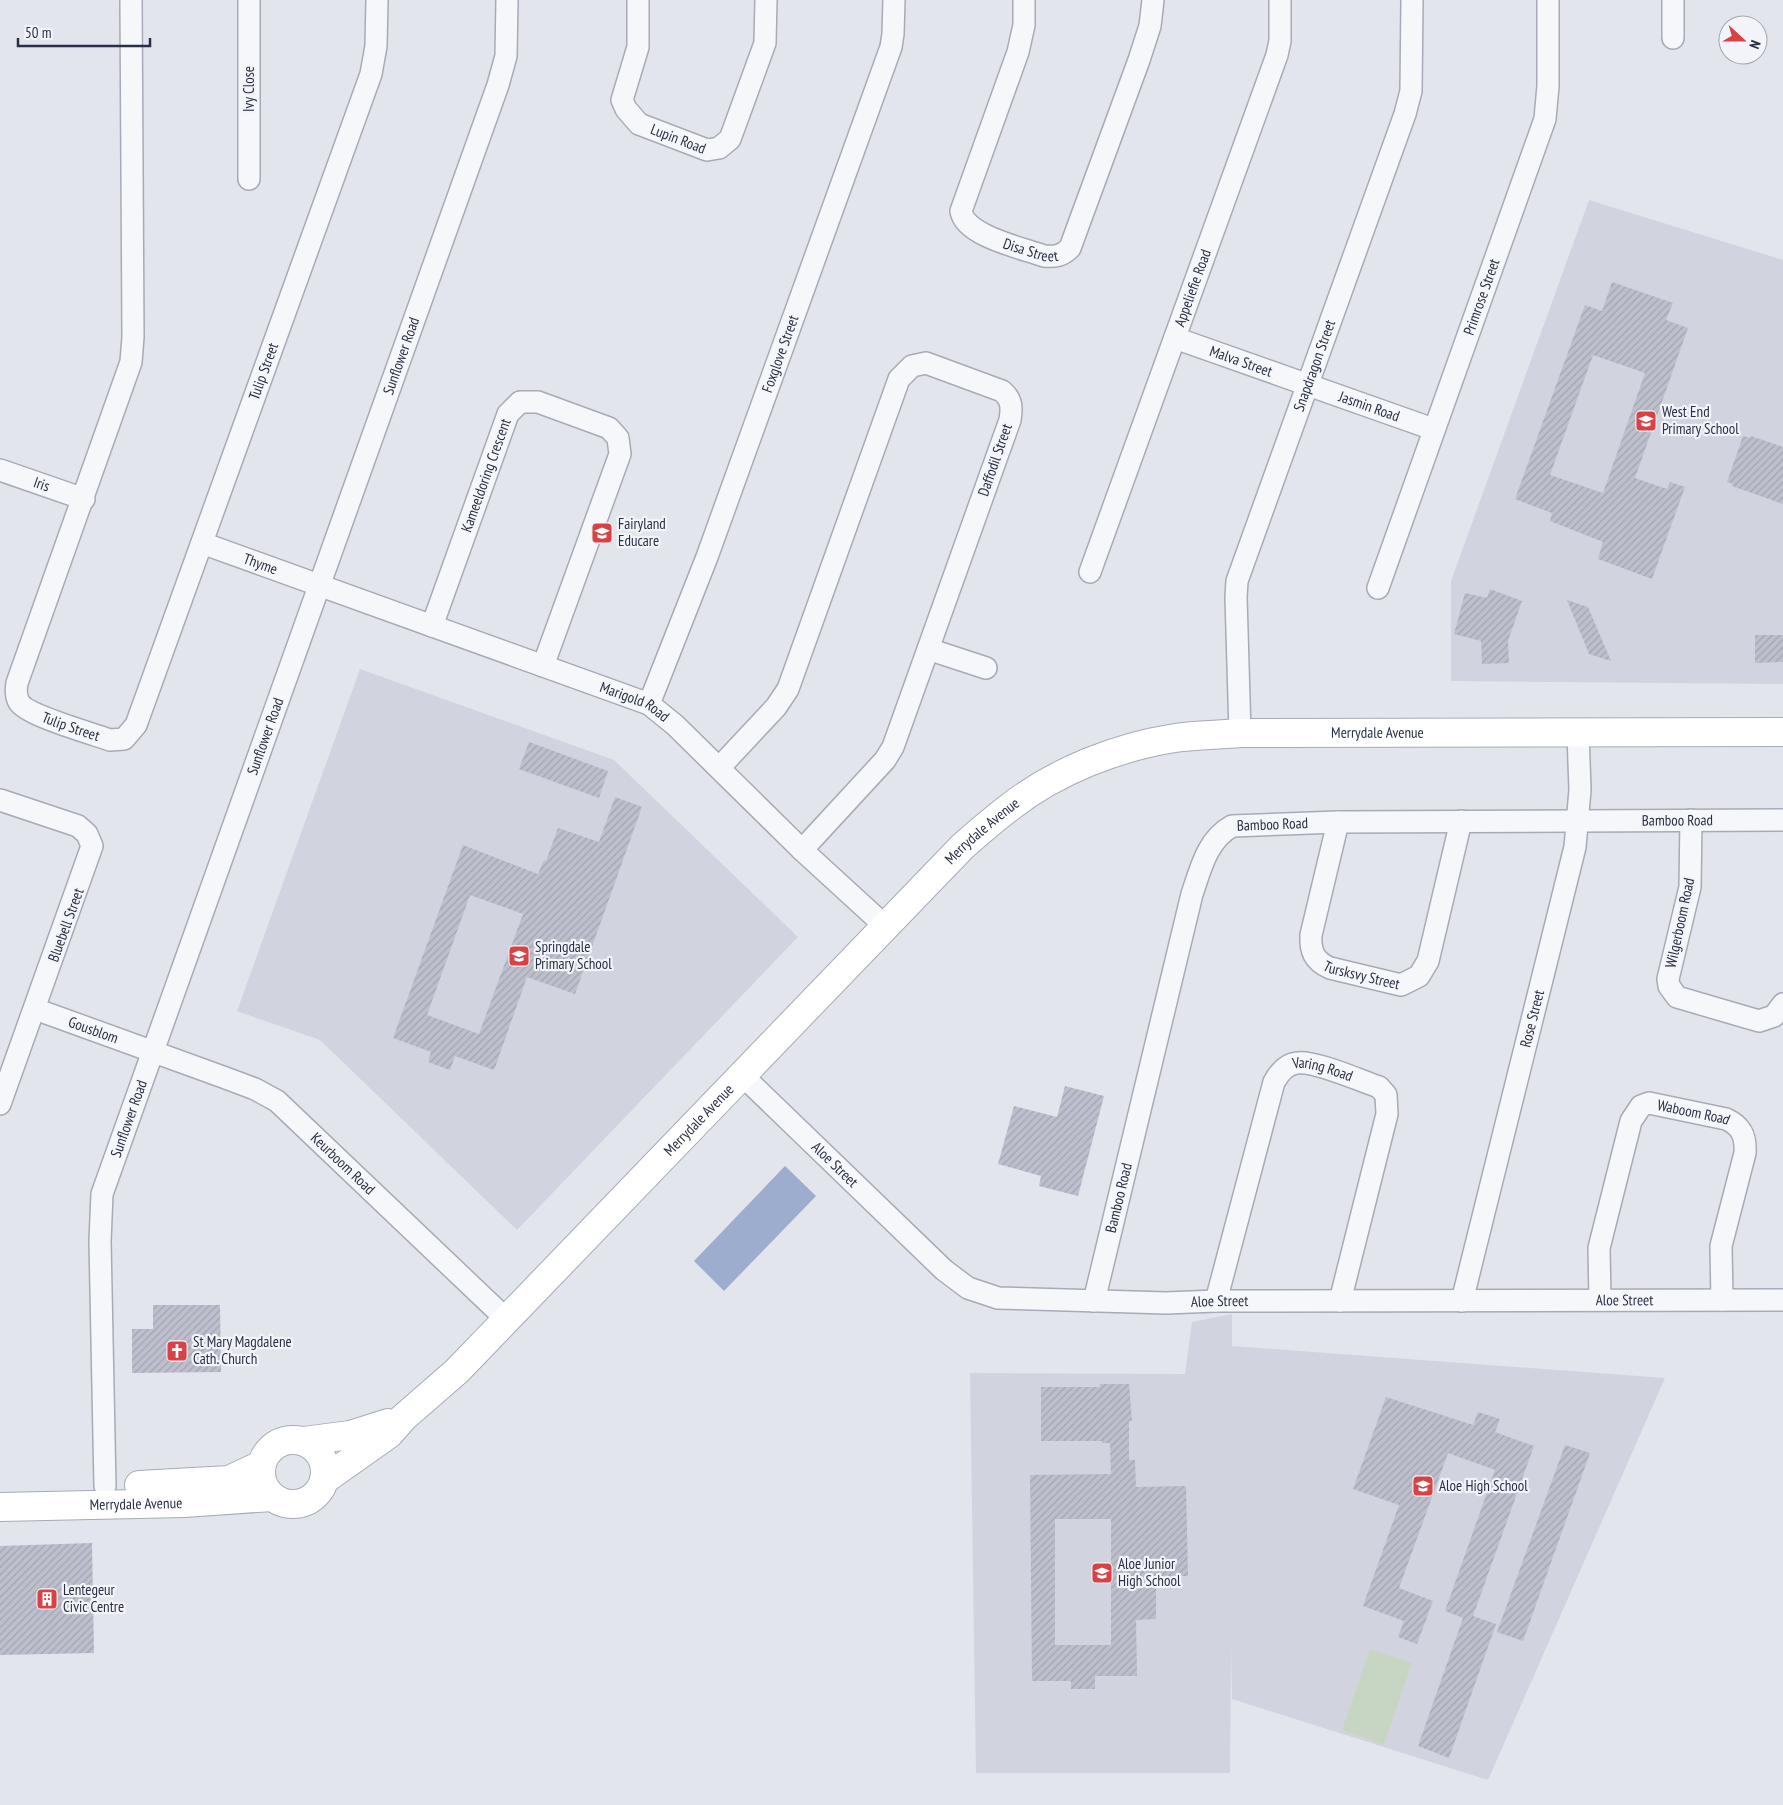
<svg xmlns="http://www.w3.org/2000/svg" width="1783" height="1805" viewBox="0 0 1783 1805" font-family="'PT Sans Narrow',sans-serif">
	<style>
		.built { fill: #d1d4de }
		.green { fill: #c6d6c3 }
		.water { fill: #9cadcd }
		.building { fill: url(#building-hatch); fill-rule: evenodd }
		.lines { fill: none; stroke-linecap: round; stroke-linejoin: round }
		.street-casing { stroke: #a7abb7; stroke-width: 24 }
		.secondary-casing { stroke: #a7abb7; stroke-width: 30 }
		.street { stroke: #f6f7fa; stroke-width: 21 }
		.secondary { stroke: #fff; stroke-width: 28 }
		.labels { text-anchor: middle; stroke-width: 4.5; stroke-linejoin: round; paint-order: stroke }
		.street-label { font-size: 15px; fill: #293045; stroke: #f3f4f9 }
		.poi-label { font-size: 15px; fill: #293045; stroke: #f3f4f9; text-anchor: start }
	</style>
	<defs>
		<pattern id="building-hatch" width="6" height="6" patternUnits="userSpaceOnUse" patternTransform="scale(1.25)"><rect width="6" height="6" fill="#bdc0cc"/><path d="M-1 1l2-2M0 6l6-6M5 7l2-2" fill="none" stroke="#a2a5b1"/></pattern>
	</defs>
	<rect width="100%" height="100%" fill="#e3e5ec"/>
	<path class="built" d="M1589 200 1783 260V684L1451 681V581Z
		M360 669 614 760 798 937 517 1230 320 1040 237 1011Z
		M1232 1314V1346L1665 1378 1488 1780 1232 1699 1231 1646 1230 1773H976L970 1373 1185 1374 1192 1322Z"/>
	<path class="green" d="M1370 1649 1412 1663 1384 1745 1342 1730Z"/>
	<path class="water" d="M785 1166 816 1196 724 1291 694 1261Z"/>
	<path class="building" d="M1612 282 1673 303 1666 320 1688 328 1635 478 1667 489 1670 482 1685 487 1652 579 1598 559 1603 542 1550 521 1552 513 1515 499 1585 305 1602 311ZM1593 355 1645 373 1603 493 1550 475Z
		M1743 436 1750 438 1751 436 1783 447V504L1732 486 1733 484 1727 482Z
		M1490 589 1522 601 1508 641 1509 663 1482 664 1481 641 1454 634 1465 593 1487 598Z
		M1567 600 1588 607 1611 661 1589 654Z
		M1755 635H1783V662L1755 663Z
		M529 742 608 771 599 798 519 769Z
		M615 797 642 807 575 994 527 977 494 1070 455 1056 450 1070 428 1062 431 1052 393 1038 463 845 538 874 544 860 546 861 558 828 599 842ZM470 895 523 914 479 1034 427 1015Z
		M1065 1086 1104 1096 1078 1196 1039 1186 1041 1176 998 1164 1014 1106 1057 1117Z
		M153 1305H220L221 1372 132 1373V1329H153Z
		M1100 1384H1129L1132 1421H1129V1460H1135L1136 1487 1186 1486 1188 1576H1156V1619L1136 1620 1137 1676H1095V1689H1071V1681H1032L1030 1475 1111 1474 1110 1443H1102V1441H1041V1387H1100ZM1055 1519H1111V1645H1055Z
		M1386 1397 1473 1425 1478 1412 1500 1419 1495 1432 1534 1446 1473 1616 1496 1624 1449 1758 1418 1746 1463 1618 1445 1611 1495 1470 1448 1453 1399 1588 1433 1601 1417 1644 1398 1637 1404 1621 1363 1606 1399 1505 1353 1489Z
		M1565 1445 1590 1453 1523 1641 1497 1632Z
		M92 1543 94 1653 0 1655V1546Z"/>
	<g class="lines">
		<g class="street-casing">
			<g id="street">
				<path id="s1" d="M131 0 133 337 131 362 17 683C16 689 16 697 19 702 26 715 93 734 110 740L124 739 136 725 371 74 376 46 377 0"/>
				<path d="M249 0V179"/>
				<path id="s2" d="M638 0V47L622 100 626 109 639 124 707 150 719 148 730 139 765 43 766 0"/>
				<path id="s3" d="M1024 0V25L1018 52 961 211C965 236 1022 248 1044 256 1055 257 1062 256 1070 248L1139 60 1150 26 1153 0"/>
				<path d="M1673 0V38"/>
				<path id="s4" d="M1175 338 1433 429"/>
				<path id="s5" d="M0 470 84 499"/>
				<path id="s6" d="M202 543 649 704 675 725 802 850 885 926"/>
				<path id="s7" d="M1090 572 1277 55 1280 41V0"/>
				<path id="s8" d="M1378 588 1545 119 1548 86V0"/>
				<path id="s9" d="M432 626 508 414 520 402H538L609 428 618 438 620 454 543 666"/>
				<path d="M928 649 986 668"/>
				<path id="s10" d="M649 704 707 557 891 47 893 34 894 0"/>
				<path id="s11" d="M1240 733 1236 597 1237 581 1405 114 1411 91 1412 0"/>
				<path d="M719 768 776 707 788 689 899 379 912 366 926 363 1002 391C1012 399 1012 408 1010 420L893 747 885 760 802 850"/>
				<path d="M0 800 78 826 87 834 92 846 0 1104"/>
				<path d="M1691 820 1690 887 1668 979 1669 986 1677 997 1759 1021 1774 1016 1783 1004"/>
				<path id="s12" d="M1338 822 1311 935C1310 951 1314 961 1330 968L1401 985 1419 976 1428 961 1461 821"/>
				<path id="s13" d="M35 1009 223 1077 255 1089 277 1101 506 1319"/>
				<path id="s14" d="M742 1075 944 1270 968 1288 998 1298 1166 1303 1216 1301 1783 1300"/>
				<path id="s15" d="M1600 1300 1599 1248 1631 1121 1641 1106 1649 1103 1726 1119C1742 1126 1746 1137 1745 1153L1721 1246 1722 1300"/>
				<path id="s16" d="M1094 1301 1192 894C1201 868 1207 840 1232 826L1338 822 1783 820"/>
				<path id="s17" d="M1216 1301 1274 1082C1279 1073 1286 1064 1297 1063 1314 1060 1361 1081 1379 1087L1386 1095 1387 1114 1340 1301"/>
				<path id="s18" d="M1462 1301 1575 847 1580 790 1578 733"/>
				<path id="s19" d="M105 1486 100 1241 102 1194 498 85 506 56 507 0"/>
			</g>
		</g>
		<g class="secondary-casing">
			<g id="secondary">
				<circle cx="293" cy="1472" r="32"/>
				<path d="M304 1441 350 1435 388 1423"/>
				<path id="s20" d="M324 1480 389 1434 403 1418 457 1371 963 846C978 833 994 819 1010 807 1056 771 1117 747 1175 738 1196 735 1218 735 1240 733L1783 732"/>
				<path d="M139 1485 229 1480 261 1465"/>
				<path id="s21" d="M0 1507 184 1503 272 1497"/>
			</g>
		</g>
		<use href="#street" class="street"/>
		<use href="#secondary" class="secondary"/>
	</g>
	<defs>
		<g id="school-square" transform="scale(1.125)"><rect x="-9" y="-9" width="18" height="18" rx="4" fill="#d64245" stroke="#f3f4f9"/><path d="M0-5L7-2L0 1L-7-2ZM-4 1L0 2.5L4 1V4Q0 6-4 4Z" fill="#fff"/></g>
		<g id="church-square" transform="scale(1.125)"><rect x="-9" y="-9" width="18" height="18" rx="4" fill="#d64245" stroke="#f3f4f9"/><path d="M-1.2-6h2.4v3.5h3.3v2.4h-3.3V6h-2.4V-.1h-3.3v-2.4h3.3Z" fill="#fff"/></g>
		<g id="building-square" transform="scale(1.125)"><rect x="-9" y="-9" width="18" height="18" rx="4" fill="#d64245" stroke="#f3f4f9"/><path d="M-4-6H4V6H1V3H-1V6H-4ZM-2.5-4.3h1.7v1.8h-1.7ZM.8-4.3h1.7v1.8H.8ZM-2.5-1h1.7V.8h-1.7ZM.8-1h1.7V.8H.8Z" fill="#fff"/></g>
	</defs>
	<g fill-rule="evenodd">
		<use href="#school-square" x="1646" y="421"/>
		<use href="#school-square" x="602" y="533"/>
		<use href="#school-square" x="519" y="956"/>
		<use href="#church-square" x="177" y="1351"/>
		<use href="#school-square" x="1423" y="1486"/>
		<use href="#school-square" x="1102" y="1573"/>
		<use href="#building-square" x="47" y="1599"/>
	</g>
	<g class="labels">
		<g class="street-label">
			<text transform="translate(249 89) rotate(-90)" y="5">Ivy Close</text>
			<text dy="5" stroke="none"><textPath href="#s2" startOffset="174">Lupin Road</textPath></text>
			<text dy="5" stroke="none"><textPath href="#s3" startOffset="305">Disa Street</textPath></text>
			<text dy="5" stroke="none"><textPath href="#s7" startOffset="302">Appeliefie Road</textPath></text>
			<text dy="5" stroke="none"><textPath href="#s8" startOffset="309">Primrose Street</textPath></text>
			<text dy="5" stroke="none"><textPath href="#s10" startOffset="374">Foxglove Street</textPath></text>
			<text dy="5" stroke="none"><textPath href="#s19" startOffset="1182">Sunflower Road</textPath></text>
			<text dy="5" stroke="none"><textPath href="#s4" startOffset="70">Malva Street</textPath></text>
			<text dy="5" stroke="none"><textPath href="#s11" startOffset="381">Snapdragon Street</textPath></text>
			<text dy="5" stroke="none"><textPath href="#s1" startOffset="1230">Tulip Street</textPath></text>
			<text dy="5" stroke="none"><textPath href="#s4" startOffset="206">Jasmin Road</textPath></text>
			<text transform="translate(995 460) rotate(-71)" y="5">Daffodil Street</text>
			<text dy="5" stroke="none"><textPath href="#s9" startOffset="160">Kameeldoring Crescent</textPath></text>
			<text dy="5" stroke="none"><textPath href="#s5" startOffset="44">Iris</textPath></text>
			<text dy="5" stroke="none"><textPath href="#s6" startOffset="62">Thyme</textPath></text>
			<text dy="5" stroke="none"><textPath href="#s6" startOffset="461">Marigold Road</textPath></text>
			<text dy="5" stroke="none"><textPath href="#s1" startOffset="780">Tulip Street</textPath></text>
			<text dy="5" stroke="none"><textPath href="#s20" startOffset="1346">Merrydale Avenue</textPath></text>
			<text dy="5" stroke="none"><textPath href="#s19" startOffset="778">Sunflower Road</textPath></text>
			<text dy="5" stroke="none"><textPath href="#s16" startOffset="945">Bamboo Road</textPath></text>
			<text dy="5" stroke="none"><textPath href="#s16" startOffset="540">Bamboo Road</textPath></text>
			<text dy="5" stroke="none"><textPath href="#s20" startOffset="926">Merrydale Avenue</textPath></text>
			<text transform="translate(1680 923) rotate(-78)" y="5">Wilgerboom Road</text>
			<text transform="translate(66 925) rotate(-70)" y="5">Bluebell Street</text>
			<text dy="5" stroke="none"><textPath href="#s12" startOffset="190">Tursksvy Street</textPath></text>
			<text dy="5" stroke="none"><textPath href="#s18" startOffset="291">Rose Street</textPath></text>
			<text dy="5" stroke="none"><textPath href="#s13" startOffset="62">Gousblom</textPath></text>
			<text dy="5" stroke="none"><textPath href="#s17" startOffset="284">Varing Road</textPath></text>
			<text dy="5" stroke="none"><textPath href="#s15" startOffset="255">Waboom Road</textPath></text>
			<text dy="5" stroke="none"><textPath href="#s19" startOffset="372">Sunflower Road</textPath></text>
			<text dy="5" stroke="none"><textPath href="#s20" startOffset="521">Merrydale Avenue</textPath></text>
			<text dy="5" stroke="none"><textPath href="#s13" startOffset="350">Keurboom Road</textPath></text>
			<text dy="5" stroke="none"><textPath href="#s14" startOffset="129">Aloe Street</textPath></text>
			<text dy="5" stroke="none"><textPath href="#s16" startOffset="106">Bamboo Road</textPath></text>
			<text dy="5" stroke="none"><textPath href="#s14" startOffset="969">Aloe Street</textPath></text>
			<text dy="5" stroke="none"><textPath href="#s14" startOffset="564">Aloe Street</textPath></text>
			<text dy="5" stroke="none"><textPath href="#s21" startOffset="136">Merrydale Avenue</textPath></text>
		</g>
		<g class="poi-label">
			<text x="1662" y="417">West End<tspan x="1662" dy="17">Primary School</tspan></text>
			<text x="618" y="529">Fairyland<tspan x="618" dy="17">Educare</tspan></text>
			<text x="535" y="952">Springdale<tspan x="535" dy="17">Primary School</tspan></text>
			<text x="193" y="1347">St Mary Magdalene<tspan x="193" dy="17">Cath. Church</tspan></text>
			<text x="1439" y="1491">Aloe High School</text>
			<text x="1118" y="1569">Aloe Junior<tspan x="1118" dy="17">High School</tspan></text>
			<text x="63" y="1595">Lentegeur<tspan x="63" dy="17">Civic Centre</tspan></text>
		</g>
	</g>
	<g transform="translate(1743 40) rotate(111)"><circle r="24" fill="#f3f4f9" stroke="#a2a6b1"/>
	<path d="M0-4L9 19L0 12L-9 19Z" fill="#d64245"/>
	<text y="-8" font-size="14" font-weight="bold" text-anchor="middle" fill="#293045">N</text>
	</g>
	<path d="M18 38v8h132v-8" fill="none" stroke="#293045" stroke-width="2.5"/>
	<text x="25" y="38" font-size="15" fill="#293045" stroke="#f3f4f9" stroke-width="4" paint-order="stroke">50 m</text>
</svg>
